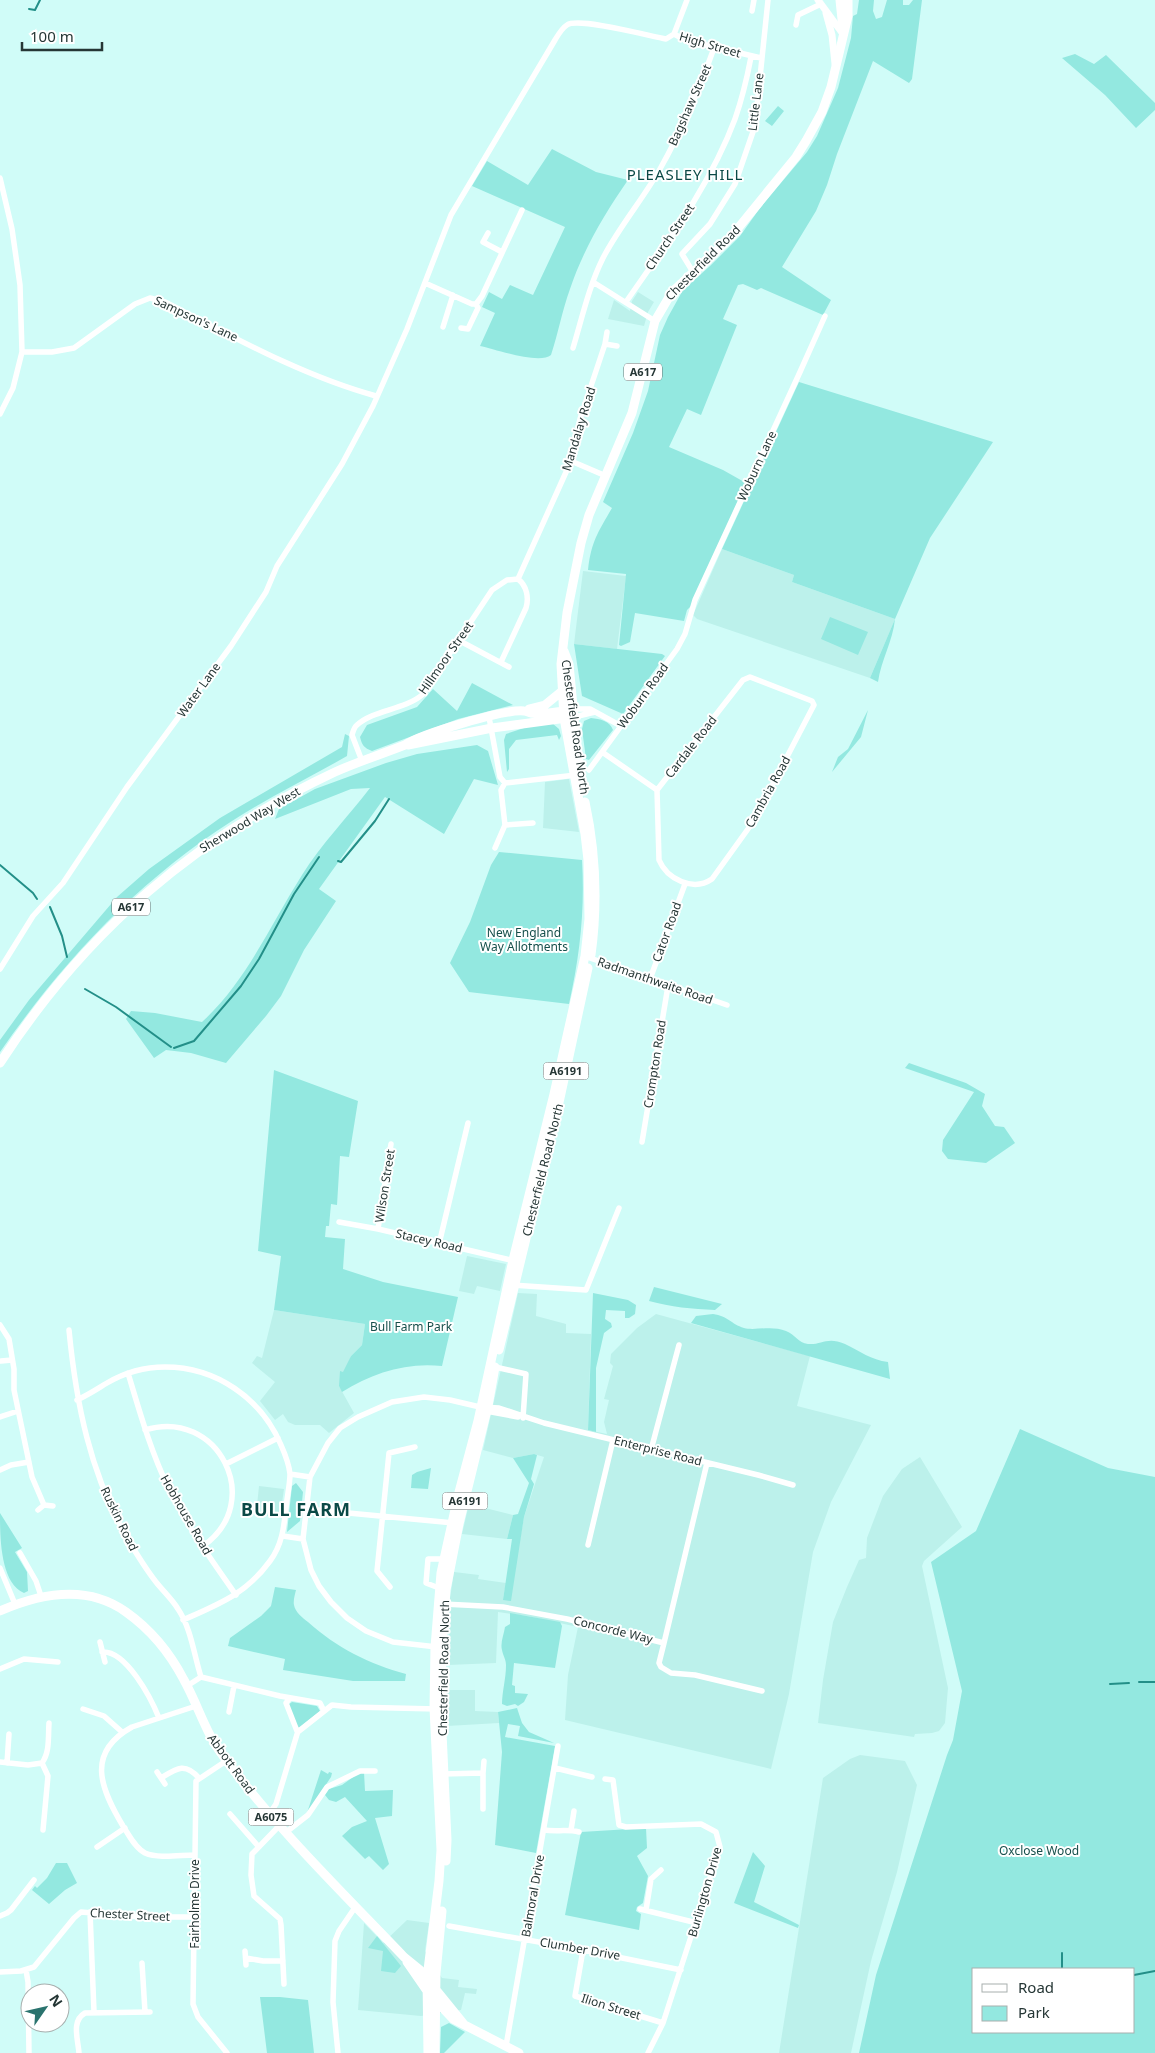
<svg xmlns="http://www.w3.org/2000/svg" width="1155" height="2053" viewBox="0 0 1155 2053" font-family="'Noto Sans',sans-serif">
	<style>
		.built { fill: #bcf1eb }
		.green { fill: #93e8e0; fill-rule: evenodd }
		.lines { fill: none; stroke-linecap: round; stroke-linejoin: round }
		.stream { stroke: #238f88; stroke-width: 2 }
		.minor { stroke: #fff; stroke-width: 5.5 }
		.tertiary { stroke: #fff; stroke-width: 7 }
		.primary { stroke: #fff; stroke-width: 9 }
		.trunk { stroke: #fff; stroke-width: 9 }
		.labels { text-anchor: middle; stroke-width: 4; stroke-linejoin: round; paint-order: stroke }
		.shield { fill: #fff; stroke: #667272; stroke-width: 1 }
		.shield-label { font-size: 11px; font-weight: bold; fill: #253635 }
		.street-label { font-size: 12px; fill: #253635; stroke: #fff }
		.park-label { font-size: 12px; fill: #164f4b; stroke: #fff }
		.quarter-label { font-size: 15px; letter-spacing: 1px; fill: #0a4946; stroke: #fff }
		.district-label { font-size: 18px; font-weight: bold; letter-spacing: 1px; fill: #0a4946; stroke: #fff }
	</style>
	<rect width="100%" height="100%" fill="#d0fcf8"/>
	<path class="built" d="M638 292 654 302 648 312 644 326 608 319 614 300 630 311 632 301Z
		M722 549 794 575 792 582 895 619 870 678 697 619 693 615Z
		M583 571 626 576 617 649 574 644Z
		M569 779 579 832 543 828 545 782Z
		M467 1256 506 1264 500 1291 477 1286 474 1294 459 1291Z
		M518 1293 537 1294 536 1316 566 1324V1333L591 1334 588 1430 607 1434 604 1422 609 1400 604 1399 613 1366 610 1363 611 1354 637 1328 656 1314 810 1356 797 1406 871 1425 831 1502 813 1552 789 1694 771 1769 565 1720 568 1675 578 1627 527 1616 498 1612 496 1663 448 1665 450 1598 454 1572 479 1575 478 1579 506 1583 503 1599 518 1551 524 1517 544 1457 534 1454 513 1458 483 1450Z
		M274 1310 365 1324 362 1345 351 1356 339 1386 354 1413 329 1433 320 1425H295L288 1422 283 1414 275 1420 260 1401 275 1382 252 1363 257 1356 262 1358Z
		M920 1457 962 1527 924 1561 922 1566 948 1688 945 1723 939 1731 932 1733 915 1734 914 1737 818 1723 823 1680 833 1622 847 1587 859 1560 866 1558 867 1538 883 1496 902 1469Z
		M259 1486 284 1489 280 1517 256 1515Z
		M469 1504 513 1515 507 1539 462 1534Z
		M447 1690H475V1711L498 1712 499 1723 447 1726Z
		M860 1755 905 1761 917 1785 897 1872 871 1961 851 2053H779L823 1778 850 1759Z
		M407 1920 429 1923 425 1951 442 1978 459 1980 458 1987 477 1989 476 1994 465 1993 461 2010 421 2016 358 2010 364 1923 383 1943Z"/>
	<path class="green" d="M859 0H874L873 11 876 19 882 17 887 0H903V5H909L913 0H922L912 79 909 83 873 61 837 154 827 185 816 211 782 267 831 300 823 315 761 288 757 290 743 284 738 285 723 319 737 325 701 415 687 409 669 447 723 470 746 483 692 605 687 610 684 621 635 613 630 642 621 646 619 645 626 574 588 570C591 542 598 532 612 508L603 502 633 433 648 391 660 335 668 317 683 290 710 266 740 236 760 208 807 152 817 136 838 88 851 38 853 16 857 14Z
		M1075 54 1094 64 1106 55 1155 103V110L1136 128 1105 95 1062 58Z
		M778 106 784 111 772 126 765 121Z
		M552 149 596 172 628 180C605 213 583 250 570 289 562 311 558 334 551 355 539 365 495 349 480 346L495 313 482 307 489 292 502 299 510 285 533 295 565 227 472 186 487 161 528 185Z
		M799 382 993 442 930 538 895 619C893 641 881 660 878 682L870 678 895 619 792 582 794 575 722 549Z
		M830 617 868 632 858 655 821 639Z
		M574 644 662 654 665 656 623 714 582 696Z
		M472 683 513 705 458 719 372 751C364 748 362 745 360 737L367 725 417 707 433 689 457 711Z
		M868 710 861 737 832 772 838 757 848 749Z
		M591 718C600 719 610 721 613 730L589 760 586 759 582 729 584 721Z
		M552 723 559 729 561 736 559 740 557 735 516 740 509 749V769L507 772 504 740 506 734 527 727Z
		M345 734 349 736 347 756C309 778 269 797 232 821 138 881 63 961 0 1052V1040L29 1000 117 897 149 869 220 818 342 747Z
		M477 745 488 751 498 785 474 779 444 834 385 797 319 889 336 901 304 950 281 996 266 1016 226 1063 191 1053 166 1050 154 1058 126 1019 131 1011 155 1013 202 1022C247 981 270 925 302 875 322 843 348 817 370 788L351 789 275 819 279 809 315 789 386 763 417 754Z
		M499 852 582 860C585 910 580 955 569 1004L469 992 450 963 470 922 491 865Z
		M909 1063 966 1083 985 1094 982 1106 995 1126 1004 1127 1015 1143 986 1163 948 1159 942 1151 943 1140 974 1092 905 1068Z
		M274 1070 358 1101 349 1157 340 1156 337 1205 331 1204 329 1226H326L325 1237 345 1239 343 1269 383 1282 458 1297 442 1366C406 1362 372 1373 342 1392L339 1386 340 1371 343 1372 351 1356 362 1345 365 1324 274 1310 281 1256 258 1251Z
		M654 1287 722 1304 715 1310C692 1309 671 1307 649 1301Z
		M593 1293 628 1300 636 1305 635 1314 629 1318H625V1311L606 1310 605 1319 611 1323 612 1327 604 1333 596 1368V1432L588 1430Z
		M713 1314C728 1316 731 1324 744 1328 755 1331 772 1325 786 1331 795 1334 798 1343 808 1344 822 1345 827 1336 845 1344 860 1351 871 1360 888 1362L890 1379 691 1323 696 1316Z
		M1020 1429 1108 1468 1155 1477V2053H859L876 1975 947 1755 953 1740 962 1691 931 1562 976 1531ZM974 1969H1134V2032H974Z
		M534 1454 537 1455 531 1479 534 1484 524 1517 511 1601 503 1600 512 1539H507L513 1515 518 1514 529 1483 513 1458Z
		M431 1468 428 1489 411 1488 412 1475 417 1472Z
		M296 1483 303 1492 300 1521 287 1532 292 1486Z
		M0 1513 22 1548 15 1552 27 1572 28 1591 24 1593C0 1583 0 1536 0 1513Z
		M275 1587 296 1590C295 1594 293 1601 294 1605 295 1612 303 1618 308 1622 337 1648 369 1664 406 1674L405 1681H353L283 1670 285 1659 228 1646 230 1638 261 1616 271 1606Z
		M510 1613 560 1622 562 1626 555 1668 514 1663 512 1685 515 1686V1693L528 1694 524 1702 518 1706 515 1704 507 1706 502 1704C502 1691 506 1679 506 1665 506 1659 503 1656 502 1650 500 1643 504 1634 505 1627L510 1624Z
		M292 1702 317 1706 320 1711 299 1728H297L288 1705Z
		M517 1708 522 1723 529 1732 554 1743 518 1736 520 1726 508 1724 505 1737 555 1746 536 1853 495 1845 502 1752 498 1712Z
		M321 1770 328 1774 329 1772 332 1773 331 1777 307 1813Z
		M364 1772 365 1791 393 1790 392 1816 375 1818 389 1864 383 1870 369 1856 365 1859 342 1836 352 1827 367 1821 345 1797 336 1802 329 1800 325 1795 329 1789 342 1785 356 1775Z
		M646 1828 647 1848 637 1856 648 1876 643 1903 637 1907 636 1911 641 1914 639 1930 565 1915 581 1832Z
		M753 1852 765 1866 754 1902 799 1925 798 1928 734 1903Z
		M56 1863H67L77 1883 65 1890 49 1904 32 1890 35 1886 37 1888 47 1878Z
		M377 1936 401 1966 395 1973 381 1971 383 1951 368 1948Z
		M260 1997H280L308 2000 314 2053H267Z
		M449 2023 465 2032 444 2053H440L441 2027Z"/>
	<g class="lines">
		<path class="stream" d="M29 9 35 10 40 0
			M338 861 341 862 375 821 389 799
			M0 865 33 893 37 899
			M50 907 62 936 67 957
			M85 989 116 1007 171 1047
			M174 1048 194 1041 241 986 259 959 294 894 319 857
			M1139 1682H1155
			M1110 1684 1129 1683
			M1062 1953V1969
			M1134 1975 1155 1971"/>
		<path class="minor" d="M752 11 754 0
			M796 25 798 15 821 4
			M674 34 685 40 761 58
			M674 34 687 0
			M0 178 12 229 20 285 22 352 13 388 0 414
			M488 233 483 242 502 252
			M693 272 682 254 710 224 735 184 755 126 768 0
			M593 282 655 321
			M425 283 472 304H476
			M626 302C666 244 710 186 735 119 742 99 747 78 751 57
			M443 327 453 295
			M461 328 468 329 478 308 476 304 482 296 522 210
			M605 344 617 346
			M573 348C582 318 589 286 603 258 619 227 643 199 660 169 682 130 699 90 714 48
			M22 352H52L74 348 135 304 150 298 165 302C233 337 303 376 376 396
			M571 461 606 476
			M518 579 571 461 580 419 605 344 607 332
			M460 641 509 667
			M750 677 812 701 814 705 753 822 712 879C693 892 667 879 659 860L657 790 743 680Z
			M573 709H590L621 726
			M489 717 500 777 505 783
			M574 717 595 712
			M602 752 657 790
			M362 761 352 735C353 732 354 727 357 725 373 710 404 710 422 695L492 590 507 580 518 579C527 586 529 598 526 608L501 662
			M589 770 677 649 685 634 695 600 800 372 825 316
			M505 825 533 823
			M495 848 505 825 501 790 505 783 576 775
			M587 957 727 1005
			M0 969 33 916 63 883 127 787 231 646 266 592 277 566 342 464 373 406 407 329 451 215 555 40C558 35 562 28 567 25 579 17 649 36 666 39L674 34
			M650 979 685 884
			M642 1142 668 986
			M339 1222 378 1229 515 1261
			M378 1229 391 1144
			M439 1244 468 1123
			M512 1285 586 1290 619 1208
			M0 1325 9 1339 14 1369V1390L32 1477 44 1505 38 1510
			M69 1330C76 1403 90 1473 127 1538 136 1553 145 1568 156 1582 163 1591 172 1599 178 1609 191 1628 194 1655 201 1677L187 1686
			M1 1361 12 1360
			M495 1367 526 1374 523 1418
			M128 1373C140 1413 151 1452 169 1489 187 1526 212 1561 236 1595
			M77 1400C88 1395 97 1389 107 1383 124 1373 145 1367 165 1367 216 1367 261 1398 281 1445 285 1454 289 1464 290 1474 290 1484 287 1497 286 1508 284 1527 282 1545 270 1561 246 1594 219 1604 183 1620
			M486 1411 518 1417
			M0 1417 18 1411
			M145 1430C218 1407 266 1502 203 1546
			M651 1450 679 1345
			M226 1464 278 1438
			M0 1470 11 1465 29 1462
			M290 1474 310 1477
			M44 1505 53 1506
			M306 1509 454 1523
			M283 1536 303 1539
			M588 1545 613 1440
			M20 1553 36 1581 41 1596
			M0 1568 15 1604
			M390 1587 377 1571 389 1453 415 1447
			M439 1588 426 1583 428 1559H443
			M443 1604 503 1607 567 1619 664 1643 707 1463
			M100 1642 105 1662
			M664 1643 659 1663 661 1667 671 1673 695 1675 762 1691
			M437 1647 393 1642 366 1631 347 1618 331 1602 319 1586 311 1570 303 1539 310 1477 328 1443 340 1428 358 1417 392 1402 424 1397 450 1400 480 1407 499 1408 544 1423 758 1475 793 1485
			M102 1652C126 1650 151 1698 159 1718
			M0 1669 24 1659 58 1662
			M201 1677 280 1696 320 1703 324 1711
			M290 1698 286 1703 297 1731H299L332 1705 351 1707 437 1709
			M83 1709 104 1716 122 1732
			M229 1712 234 1686
			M226 1761 196 1781 193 2004 198 2017 227 2053
			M0 1762 28 1765 42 1763
			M7 1763 9 1734
			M42 1763 48 1776 43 1830
			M42 1763C50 1752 48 1737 49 1723
			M555 1768 592 1777
			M157 1772 165 1784
			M442 1774 483 1773 484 1761
			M161 1778C177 1768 185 1762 199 1778
			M605 1779 613 1780 619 1825 626 1827 701 1824 716 1832 720 1847 663 2023 648 2053
			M483 1809V1773
			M230 1814 258 1846
			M269 1814 276 1804 298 1731
			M279 1826 252 1854 251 1875 254 1896 280 1919 281 1925 284 1984
			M544 1830C556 1832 567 1829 579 1832
			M571 1830 574 1811
			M285 1833 308 1815 327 1787 360 1771H375
			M97 1847 125 1828
			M195 1855C180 1855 159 1859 145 1853 135 1848 129 1835 123 1826 101 1789 85 1753 132 1727L196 1706
			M640 1909 697 1923
			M646 1910 651 1879 661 1870
			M90 1912 94 2012
			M0 1916 7 1913 11 1910 34 1880
			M449 1926 583 1950 681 1970
			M583 1950 575 1996 663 2023
			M245 1951 246 1965
			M246 1958 263 1961H283
			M142 1963 145 2012
			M26 1970 28 1982 29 2053
			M0 1972 21 1971 34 1967 74 1918 81 1912 140 1917H195
			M506 2046 558 1746
			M79 2053C78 2039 71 2021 85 2013L150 2012
			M338 2053 333 2002 335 1941 339 1931 356 1906"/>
		<path class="tertiary" d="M818 0 843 34
			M826 13 832 35 835 64"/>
		<path class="primary" d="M574 717 581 782
			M585 802C596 853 598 903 591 955
			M499 1350 560 1098 588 968
			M0 1611C41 1593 87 1584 126 1612 150 1629 170 1653 184 1680 200 1709 205 1733 226 1760 279 1831 343 1893 404 1957L420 1970 463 2023
			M446 1861 447 1840 441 1711 442 1647 446 1590 459 1524 488 1406 495 1367
			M407 1962 427 1991
			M435 2000 453 2019 519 2053
			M428 2053 427 1978 439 1881 441 1850 434 1708 435 1647 441 1573 458 1496 478 1421 513 1260 554 1094 585 956 589 919 588 860 585 834 564 718
			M435 2053 436 1973 442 1911"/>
		<path class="trunk" d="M840 0 843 29
			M529 709 545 705 561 692
			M564 718 561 664 567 613 581 543 589 515 632 413 655 321 672 292 730 238 796 157 806 141 822 112 831 87 848 16V0
			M408 745 492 728 574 717 569 664 564 651
			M0 1063C85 932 194 838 335 772 357 762 382 754 405 745 421 734 504 709 524 711 526 711 528 712 531 713 545 715 560 712 573 709"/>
	</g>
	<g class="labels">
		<g class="shield">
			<rect x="624" y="363.5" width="38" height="17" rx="4"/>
			<rect x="112" y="898.5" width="38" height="17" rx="4"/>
			<rect x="543.5" y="1062.5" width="45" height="17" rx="4"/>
			<rect x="442.5" y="1492.5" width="45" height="17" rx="4"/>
			<rect x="248.5" y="1808.5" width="45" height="17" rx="4"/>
		</g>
		<g class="shield-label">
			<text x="643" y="376">A617</text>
			<text x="131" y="911">A617</text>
			<text x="566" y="1075">A6191</text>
			<text x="465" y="1505">A6191</text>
			<text x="271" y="1821">A6075</text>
		</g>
		<g class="street-label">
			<text transform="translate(710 45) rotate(16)" y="4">High Street</text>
			<text transform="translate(756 102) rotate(-83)" y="4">Little Lane</text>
			<text transform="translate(690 105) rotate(-66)" y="4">Bagshaw Street</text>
			<text transform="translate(670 237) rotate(-56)" y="4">Church Street</text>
			<text transform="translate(703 263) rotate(-45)" y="4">Chesterfield Road</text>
			<text transform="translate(196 319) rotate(25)" y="4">Sampson's Lane</text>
			<text transform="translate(579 429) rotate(-73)" y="4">Mandalay Road</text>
			<text transform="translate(757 466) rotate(-65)" y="4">Woburn Lane</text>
			<text transform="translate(446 658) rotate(-55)" y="4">Hillmoor Street</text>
			<text transform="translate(199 690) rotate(-54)" y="4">Water Lane</text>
			<text transform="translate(643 696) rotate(-54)" y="4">Woburn Road</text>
			<text transform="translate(575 727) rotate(82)" y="4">Chesterfield Road North</text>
			<text transform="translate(691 747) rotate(-52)" y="4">Cardale Road</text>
			<text transform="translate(768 792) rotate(-61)" y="4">Cambria Road</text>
			<text transform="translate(250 820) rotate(-31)" y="4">Sherwood Way West</text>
			<text transform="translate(667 932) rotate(-70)" y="4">Cator Road</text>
			<text transform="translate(655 981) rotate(19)" y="4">Radmanthwaite Road</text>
			<text transform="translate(655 1064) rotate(-81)" y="4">Crompton Road</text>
			<text transform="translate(543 1170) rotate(-76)" y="4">Chesterfield Road North</text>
			<text transform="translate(385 1186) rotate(-81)" y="4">Wilson Street</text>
			<text transform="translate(429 1241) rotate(13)" y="4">Stacey Road</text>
			<text transform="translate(658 1451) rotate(14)" y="4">Enterprise Road</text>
			<text transform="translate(186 1515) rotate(60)" y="4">Hobhouse Road</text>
			<text transform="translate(119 1519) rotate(64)" y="4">Ruskin Road</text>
			<text transform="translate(613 1630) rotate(14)" y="4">Concorde Way</text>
			<text transform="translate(444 1668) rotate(-89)" y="4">Chesterfield Road North</text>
			<text transform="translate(231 1764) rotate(54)" y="4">Abbott Road</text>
			<text transform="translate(705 1892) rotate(-74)" y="4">Burlington Drive</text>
			<text transform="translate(533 1896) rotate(-80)" y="4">Balmoral Drive</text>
			<text transform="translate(195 1904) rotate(-90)" y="4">Fairholme Drive</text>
			<text transform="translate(130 1915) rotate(3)" y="4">Chester Street</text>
			<text transform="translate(580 1949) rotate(10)" y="4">Clumber Drive</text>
			<text transform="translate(611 2007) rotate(17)" y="4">Ilion Street</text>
		</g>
		<g class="park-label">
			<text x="524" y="937">New England<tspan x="524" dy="14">Way Allotments</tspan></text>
			<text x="411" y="1331">Bull Farm Park</text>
			<text x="1039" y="1855">Oxclose Wood</text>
		</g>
		<g class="quarter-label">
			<text x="685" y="180">PLEASLEY HILL</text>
		</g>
		<g class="district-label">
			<text x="296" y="1516">BULL FARM</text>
		</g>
	</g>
	<rect x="972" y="1968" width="162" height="65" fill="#ffffff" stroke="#a8afae"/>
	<rect x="982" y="1984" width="25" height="8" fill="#ffffff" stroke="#a8afae"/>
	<text x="1018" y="1993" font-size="15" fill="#253635">Road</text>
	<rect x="982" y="2006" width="25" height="15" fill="#93e8e0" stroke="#a8afae"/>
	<text x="1018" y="2018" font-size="15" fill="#253635">Park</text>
	<g transform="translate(45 2008) rotate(56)"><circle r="24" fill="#ffffff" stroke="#a8afae"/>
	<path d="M0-4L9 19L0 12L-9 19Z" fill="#2a736e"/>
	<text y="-8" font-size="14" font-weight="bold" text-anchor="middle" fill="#253635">N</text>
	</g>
	<path d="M22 42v8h80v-8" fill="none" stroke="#253635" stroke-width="2.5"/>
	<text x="30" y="42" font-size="15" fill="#253635" stroke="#ffffff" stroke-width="4" paint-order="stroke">100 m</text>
</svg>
